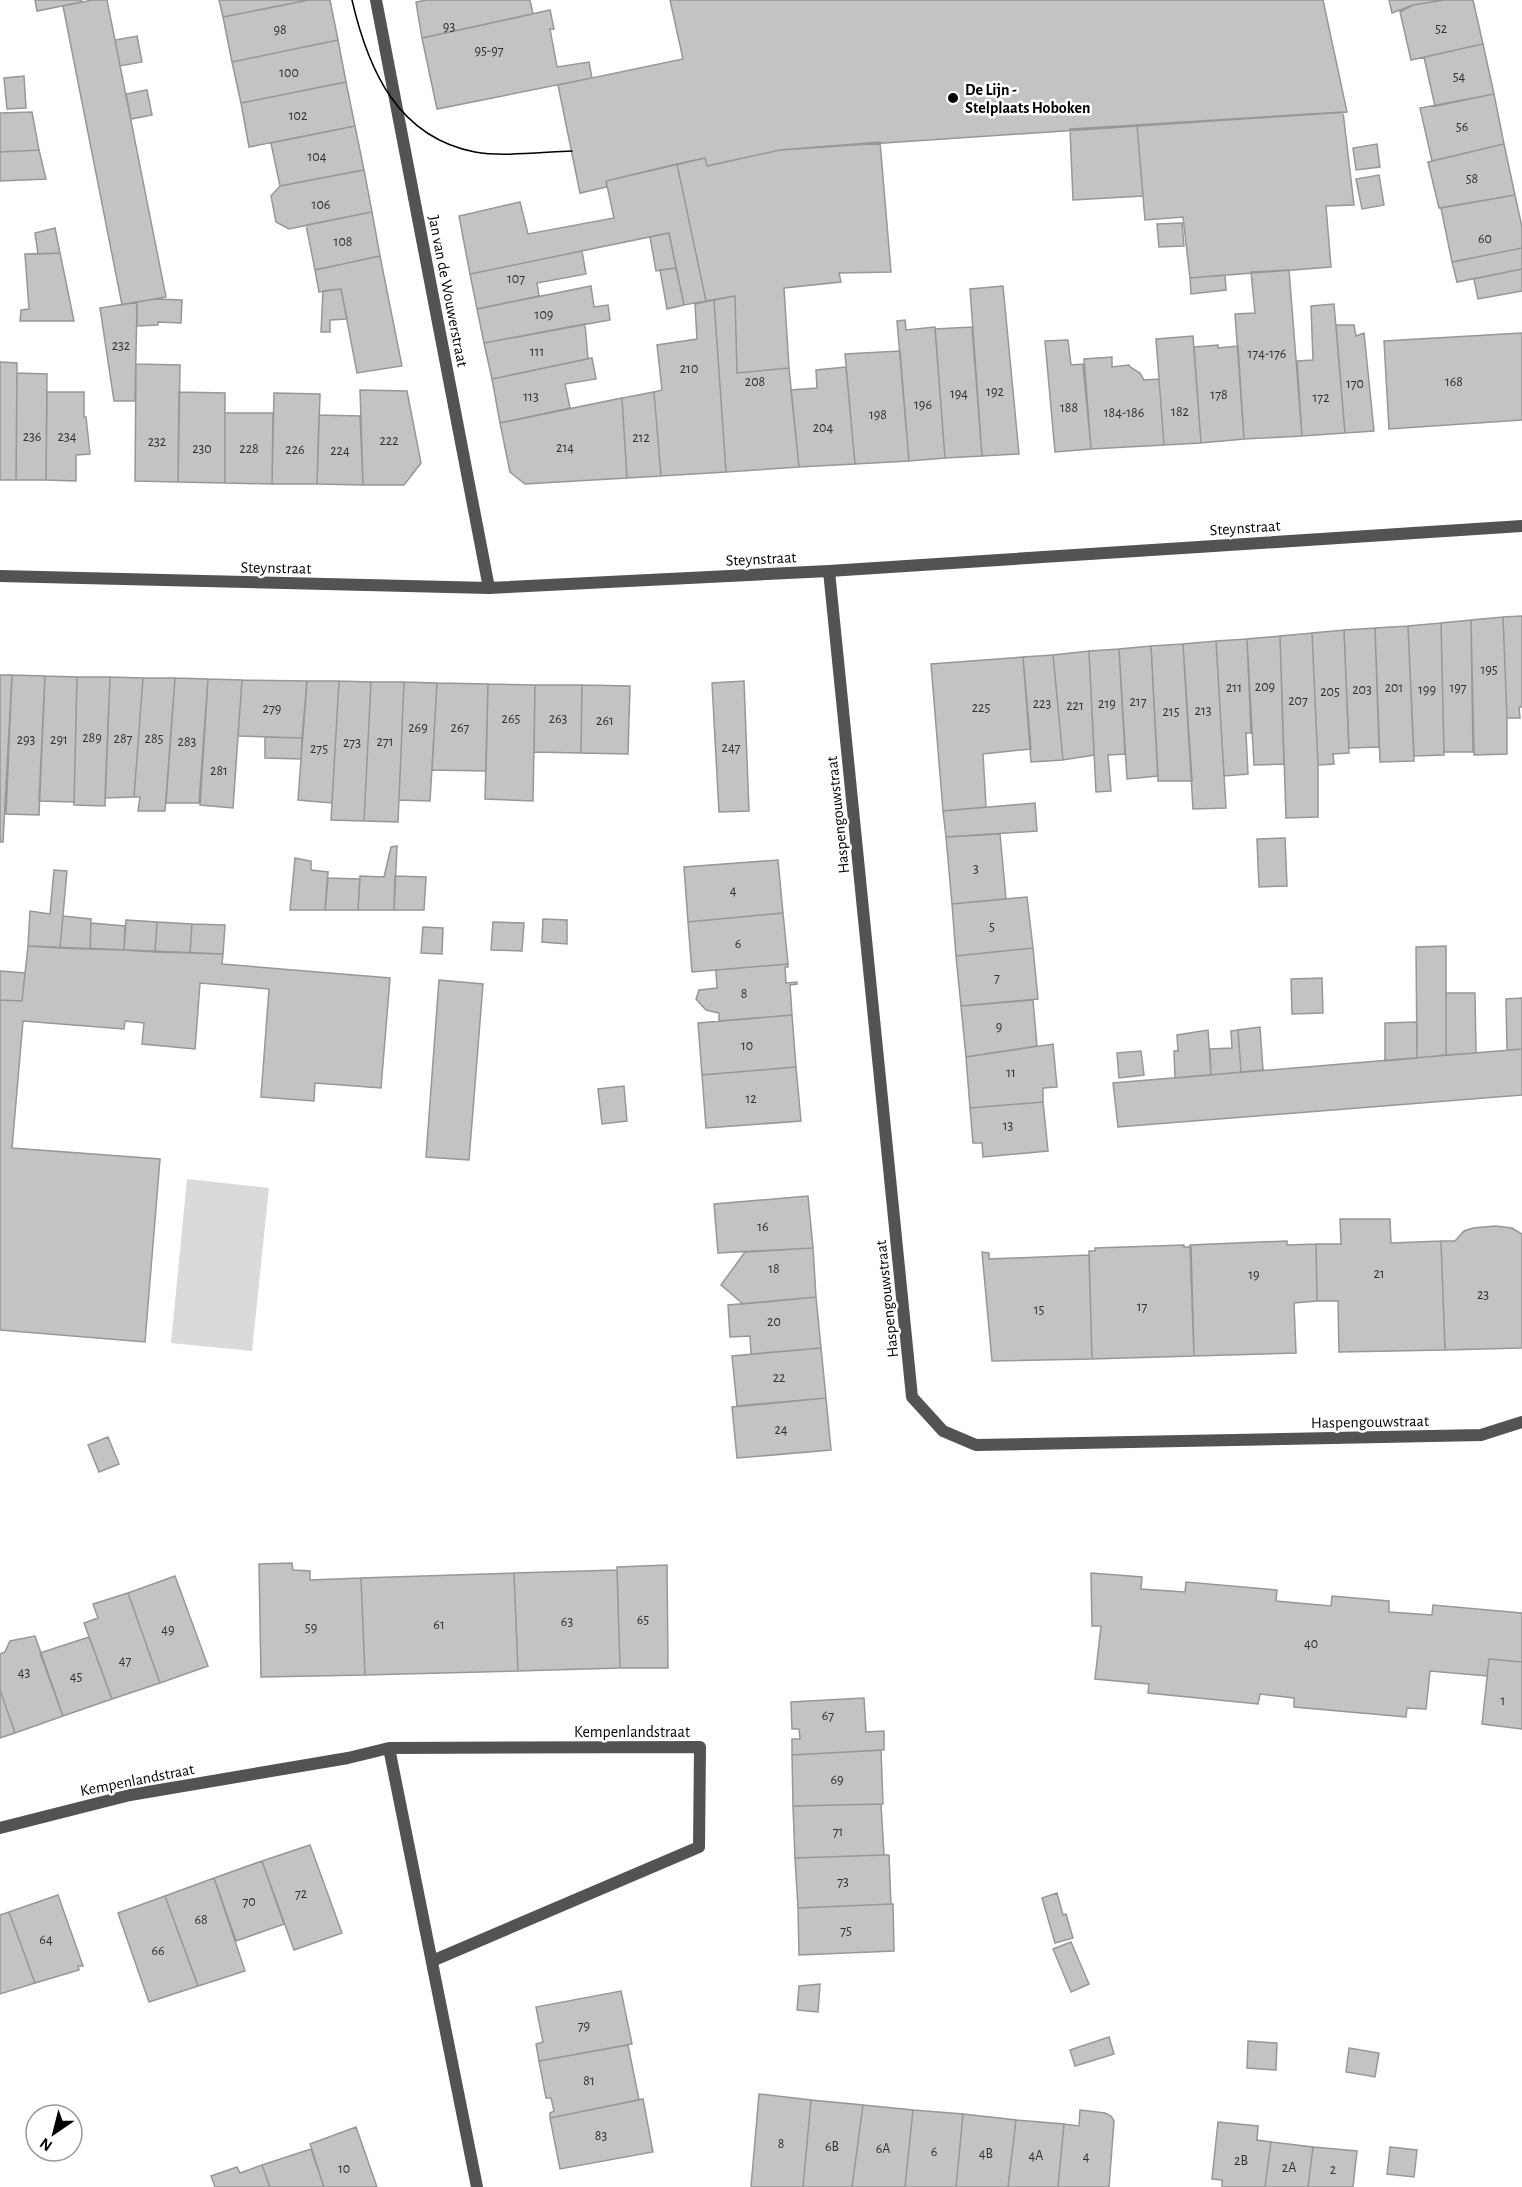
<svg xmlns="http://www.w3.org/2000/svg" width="1522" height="2187" viewBox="0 0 1522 2187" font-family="'Alegreya Sans',sans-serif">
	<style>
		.green { fill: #dadada }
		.building { fill: #c3c3c3; stroke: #979797; stroke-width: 1.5 }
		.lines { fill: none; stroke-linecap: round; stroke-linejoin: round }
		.minor { stroke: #535353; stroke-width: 12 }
		.tertiary { stroke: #535353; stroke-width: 12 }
		.tram { stroke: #000; stroke-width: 1.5 }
		.poi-dot { fill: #000; stroke: #fff; stroke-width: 2 }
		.labels { text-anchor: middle; stroke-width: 5; stroke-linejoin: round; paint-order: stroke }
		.number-label { font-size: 14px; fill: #313131 }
		.poi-label { font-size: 16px; font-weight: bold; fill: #000; stroke: #fff; text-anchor: start }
		.street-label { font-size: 16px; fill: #000; stroke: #fff }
	</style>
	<rect width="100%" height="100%" fill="#fff"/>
	<path class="green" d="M187 1179 269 1188 252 1351 171 1343Z"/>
	<path class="building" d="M35 0H81L82 2 37 11Z
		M92 0H107L166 297 122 305 63 6Z
		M219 0H309L223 17Z
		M309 0H330L338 40 232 62 223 17Z
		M426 0H530L533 14 422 38 416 2Z
		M670 0H1323L1347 112 780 150 707 166 705 158 606 181 607 187 580 193 558 85 683 59Z
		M1389 0H1444L1413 5 1392 13Z
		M1444 0H1473L1483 44 1411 60 1400 12 1413 5Z
		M550 10 554 29H550L557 67 589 62 592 78 437 109 422 38Z
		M137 36 142 62 120 66 115 40Z
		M338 40 346 82 241 103 232 62Z
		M1483 44 1494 94 1435 106 1424 57Z
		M24 76 26 108 7 109 4 78Z
		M346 82 355 126 249 147 241 103Z
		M147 90 152 115 131 119 126 94Z
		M1494 94 1504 144 1432 161 1420 108Z
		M32 112 39 150 0 152V113Z
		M1343 112 1354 205 1326 206 1331 267 1190 278 1183 217 1145 220 1137 125Z
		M1137 125 1143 196 1073 200 1070 129Z
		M355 126 364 170 280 186 271 143Z
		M880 142 891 272 839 273 841 282 784 288 789 368 737 373 735 296 706 301 677 164 705 158 707 166 780 150Z
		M1377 144 1380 167 1356 170 1353 148Z
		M1504 144 1515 195 1439 208 1428 162Z
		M39 150 46 179 0 181V152Z
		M677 164 706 301 684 305 669 233 470 274 459 216 520 202 528 234 614 218 606 181Z
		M364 170 372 212 289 229 276 222 271 196 280 186Z
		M1379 175 1384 205 1362 209 1356 179Z
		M1515 195 1522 227V248L1452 262 1441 208Z
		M372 212 380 256 315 270 306 225Z
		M1182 223 1184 246 1159 247 1157 224Z
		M55 228 60 253 38 254 35 233Z
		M669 233 676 268 656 271 650 237Z
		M1522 248V269L1457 282 1452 262Z
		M582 251 586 274 537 283 539 296 477 309 470 274Z
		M60 253 74 321H20L21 310 29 309 25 254Z
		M380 256 402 366 357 373 341 289 319 292 315 270Z
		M676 268 684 305 667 309 660 270Z
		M1522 269V291L1478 299 1474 279Z
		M1289 270 1302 436 1244 439 1235 314 1255 313 1251 272Z
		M1225 275 1226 290 1191 294 1190 278Z
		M591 286 594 307 608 305 610 320 484 343 477 309Z
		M1003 286 1019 454 982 456 970 289Z
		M341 289 347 319 330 320V332H321L323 291Z
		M735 296 737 373 789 368 799 467 726 472 714 300Z
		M155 299 182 300 181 323 158 322V325L137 326V302Z
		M714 300 726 472 661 476 654 392 662 390 657 345 697 339 695 304Z
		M137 302 135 401H114L100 308Z
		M1334 304 1345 433 1302 436 1297 361 1313 360 1311 306Z
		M905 320 906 330 935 327 945 458 909 461 897 321Z
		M585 324 588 359 492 379 484 343Z
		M1336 325H1354L1356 336 1364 333 1374 431 1345 433Z
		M972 327 982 456 945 458 935 329Z
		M1522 333V420L1389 429 1384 341Z
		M1193 336 1201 443 1164 445 1156 339Z
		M1068 340 1071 365 1083 364 1091 449 1055 452 1045 341Z
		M1218 345V348L1238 346 1244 439 1201 443 1194 347Z
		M900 351 909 461 855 464 845 354Z
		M1112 357V367L1129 365 1130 367 1140 373 1144 380 1159 379 1164 445 1091 449 1084 359Z
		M592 358 596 379 565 384 570 408 500 423 492 379Z
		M0 362 17 363 16 480H0Z
		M136 364 180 365 178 482 135 481Z
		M846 367 855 464 799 467 791 390 817 388 816 370Z
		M17 373 47 374 46 480H16Z
		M360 390 407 391 421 463 404 485H363Z
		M47 392H84V417H86L90 454 76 455V481L46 480Z
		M179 392 225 393V483L178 482Z
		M654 392 661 476 627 478 622 398Z
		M274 393 320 394 317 484H272Z
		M622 398 627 478 525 484 510 472 500 423Z
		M225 413H273L272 484 225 483Z
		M319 415 360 416 363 485 317 484Z
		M1522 616V707H1519L1520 718H1507L1503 617Z
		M1503 617 1507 718V754L1474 755 1471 620Z
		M1471 620 1473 752H1444L1441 623Z
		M1441 623 1444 755 1414 756 1408 626Z
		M1408 626 1414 761 1380 762 1375 628Z
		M1375 628 1379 747 1349 748 1344 630Z
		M1344 630 1349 753 1333 754 1334 764 1318 765 1312 633Z
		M1312 633 1318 765V817L1286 818 1280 636Z
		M1280 636 1284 764 1254 765 1247 639Z
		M1247 639 1251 733H1246L1248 774 1224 776 1216 641Z
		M1216 641 1226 808 1193 809 1183 644Z
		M1183 644 1192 781H1158L1151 646Z
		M1151 646 1158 776 1127 779 1119 649Z
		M1119 649 1125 754 1108 755 1111 791 1096 792 1089 651Z
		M1089 651 1094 755 1063 760 1053 655Z
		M1053 655 1063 760 1031 762 1023 657Z
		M1023 657 1031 749 983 754 986 807 943 811 931 664Z
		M0 675H12L3 842H0Z
		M12 675 45 676 39 815 6 814Z
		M45 676 77 677 74 802 39 801Z
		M77 677H110L105 806 74 805Z
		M110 677 143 678 134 797 105 798Z
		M143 678H175L165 811H138L140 797H134Z
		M175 678 208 679 199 803H166Z
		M208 679 242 680 233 808 200 805Z
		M242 680 307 681 302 738 238 736Z
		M307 681H339L332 803 298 800Z
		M339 681 371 682 364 821 331 820Z
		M744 681 749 811 719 812 712 683Z
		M371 682H404L398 822 364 821Z
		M404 682 437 683 430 801 399 800Z
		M437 683 488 684 486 771 432 770Z
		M488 684 535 685 533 801 485 799Z
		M535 685H582L581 753 534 752Z
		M582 685 630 686 628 754 581 753Z
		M265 737 302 738 301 759 265 758Z
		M1035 803 1037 831 946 837 943 811Z
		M1000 834 1006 899 952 904 946 837Z
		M1285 838 1287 886 1259 887 1257 839Z
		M397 846 394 910H358L360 876 384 877 391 847Z
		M295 858 311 861V870L328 872 325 910H290Z
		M778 860 783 913 688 922 684 867Z
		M54 870 67 871 60 948 28 946 30 911 50 914Z
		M395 876 426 877 424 910H394Z
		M328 878 360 879 358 910H325Z
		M1027 897 1033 948 956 956 952 904Z
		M783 913 788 964 692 972 688 922Z
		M63 916 91 919 90 949 60 948Z
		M543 919 567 920V944L542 942Z
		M126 920 157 922 155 952 124 950Z
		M157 922 192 924 190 953 155 952Z
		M493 922 524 923 522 951 491 950Z
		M91 923 125 926 124 950 90 949Z
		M192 924 225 925 223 954 190 953Z
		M423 927 443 928 442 954 421 953Z
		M28 946 223 954 222 964 390 978 381 1088 315 1083 314 1101 261 1097 269 989 200 983 195 1049 142 1044 144 1023 125 1021 124 1029 23 1021 12 1148 160 1159 145 1342 0 1330V1000L22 1001Z
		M1446 946V1055L1417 1058 1416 947Z
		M1033 948 1038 999 961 1006 956 956Z
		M788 964V967H785L786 983 797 982V984L790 985 792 1015 719 1021V1013L706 1010 696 999 699 990 717 988 716 970Z
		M0 971 25 973 22 1001 0 1000Z
		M1322 978 1323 1013 1292 1014 1291 979Z
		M439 980 483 984 469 1160 426 1157Z
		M1446 993H1475L1476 1053 1446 1055Z
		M1522 998V1049L1507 1050 1506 999Z
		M1033 1000 1037 1046 966 1057 961 1006Z
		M792 1015 796 1067 702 1075 698 1023Z
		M1417 1022V1058L1385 1061V1023Z
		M1260 1027 1263 1070 1241 1072 1238 1030Z
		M1208 1030 1211 1075 1175 1078 1174 1051H1178L1177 1035Z
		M1238 1030 1241 1072 1211 1075 1210 1049 1232 1048 1231 1031Z
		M1053 1044 1057 1087 1043 1088V1102L970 1108 966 1057Z
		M1522 1049V1095L1118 1127 1113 1083Z
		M1141 1051 1144 1075 1119 1078 1117 1053Z
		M796 1067 801 1121 706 1128 702 1075Z
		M624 1086 627 1121 602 1124 598 1089Z
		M1043 1102 1048 1151 983 1157 982 1143H973L970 1108Z
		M808 1196 813 1248 718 1253 714 1204Z
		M1340 1219H1390L1391 1243 1441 1241 1445 1350 1339 1352 1338 1301H1317L1316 1244H1341Z
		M1495 1226 1512 1228 1522 1234V1348L1445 1350 1441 1241H1455L1464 1231 1473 1228Z
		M1287 1241V1245L1316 1244 1317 1301 1294 1303 1296 1353 1194 1356 1190 1245Z
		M1184 1245V1247H1191L1194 1356 1092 1359 1089 1251H1095V1248Z
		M813 1248 816 1297 743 1304 721 1285 745 1252Z
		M982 1252 989 1253V1259L1089 1255 1092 1359 992 1361Z
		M816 1297 821 1348 751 1354 750 1336 730 1337 728 1305Z
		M821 1348 826 1398 737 1406 732 1356Z
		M826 1398 831 1450 737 1458 732 1407Z
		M108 1437 119 1464 99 1472 88 1445Z
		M292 1563 293 1570 310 1571V1580L361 1578 365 1675 261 1677 259 1564Z
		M667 1565 668 1668H620L617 1567Z
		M617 1570 620 1668 518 1671 514 1573Z
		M514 1573 518 1671 365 1675 361 1578Z
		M1091 1573 1142 1577 1141 1589 1185 1592 1186 1582 1277 1590 1276 1601 1331 1606 1332 1596 1389 1601V1612L1432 1615 1433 1605 1522 1613V1662L1489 1659 1487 1676 1430 1671 1426 1709 1407 1708 1406 1717 1294 1707V1698L1260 1694 1258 1704 1148 1693 1149 1684 1095 1679 1101 1626H1092Z
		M175 1576 208 1666 160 1683 128 1593Z
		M128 1593 160 1683 112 1699 84 1623 98 1618 93 1604Z
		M35 1636 63 1716 15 1733 0 1690V1654L5 1652 10 1641Z
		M89 1637 112 1699 63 1716 40 1653Z
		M1489 1659 1522 1662V1729L1482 1724Z
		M0 1690 15 1733 0 1738Z
		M864 1698 866 1732 884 1731V1750L792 1755V1739H800L799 1729H792L791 1702Z
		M881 1750 883 1804 793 1806 792 1755Z
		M881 1804 884 1855 795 1858 793 1806Z
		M310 1845 342 1933 294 1950 262 1861Z
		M884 1855H889L891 1904 798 1908 795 1858Z
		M262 1861 284 1924 236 1941 214 1878Z
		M214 1878 245 1971 198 1986 165 1896Z
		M1057 1893 1063 1915 1066 1914 1073 1938 1055 1943 1042 1898Z
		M58 1895 83 1966H78L79 1970 35 1983 9 1912Z
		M165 1896 198 1986 149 2002 118 1913Z
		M891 1904H893L894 1951 799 1955 798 1908Z
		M9 1912 35 1983 0 1994V1915Z
		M1071 1942 1089 1984 1071 1992 1053 1949Z
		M820 1984 818 2012 797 2010 799 1986Z
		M621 1991 632 2044 539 2061 536 2044 543 2042 536 2007Z
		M1109 2037 1114 2054 1075 2066 1070 2050Z
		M1248 2041 1277 2043 1276 2070 1247 2068Z
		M628 2045 639 2100 550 2118V2113L554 2111 551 2098H546L539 2061Z
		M1349 2048 1379 2053 1375 2077 1346 2072Z
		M759 2094 811 2100 803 2187H751Z
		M643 2099 653 2152 560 2169 550 2118Z
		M811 2100 863 2105 852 2187H803Z
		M863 2105 913 2110 905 2187H852Z
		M913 2110 963 2114 956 2187H905Z
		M1080 2110 1105 2113 1111 2116 1114 2121 1109 2187H1058L1064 2124 1079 2126Z
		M963 2114 1016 2120 1008 2187H956Z
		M1016 2120 1064 2124 1058 2187H1008Z
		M1218 2122 1258 2126 1257 2140 1271 2142 1265 2187H1222V2180L1212 2179Z
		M356 2127 377 2187H324L310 2144Z
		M1271 2142 1313 2147 1308 2187H1265Z
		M1313 2147 1357 2151 1353 2187H1308Z
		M1390 2147 1417 2150 1414 2177 1387 2174Z
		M311 2149 324 2187H270L262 2165Z
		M262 2165 270 2187H215L211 2176 237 2167 240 2173Z"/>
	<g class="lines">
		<path class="minor" d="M376 0 489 588
			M829 571 912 1397 943 1431 976 1445 1481 1435 1522 1422
			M0 1828 130 1795 348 1758 389 1748
			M432 1961 699 1847 700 1747 389 1748 477 2187"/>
		<path class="tertiary" d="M0 576 489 588 829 571 1522 526"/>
		<path class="tram" d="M352 0C368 69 397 137 475 152 502 157 543 152 572 151"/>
	</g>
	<circle class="poi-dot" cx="953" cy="98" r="6"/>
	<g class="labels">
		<g class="number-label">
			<text x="449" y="31">93</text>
			<text x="1441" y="33">52</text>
			<text x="280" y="34">98</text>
			<text x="489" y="55">95-97</text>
			<text x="289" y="77">100</text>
			<text x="1459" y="81">54</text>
			<text x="298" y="120">102</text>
			<text x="1462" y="131">56</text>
			<text x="317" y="161">104</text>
			<text x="1472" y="183">58</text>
			<text x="321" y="209">106</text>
			<text x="1485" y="243">60</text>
			<text x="343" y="246">108</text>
			<text x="516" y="283">107</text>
			<text x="544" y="319">109</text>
			<text x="121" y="350">232</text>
			<text x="537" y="356">111</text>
			<text x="1267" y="358">174-176</text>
			<text x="689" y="373">210</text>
			<text x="755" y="386">208</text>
			<text x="1454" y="386">168</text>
			<text x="1355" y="388">170</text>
			<text x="995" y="396">192</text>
			<text x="959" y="398">194</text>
			<text x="1219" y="399">178</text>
			<text x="531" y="401">113</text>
			<text x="1321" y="402">172</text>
			<text x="923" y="409">196</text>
			<text x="1069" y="412">188</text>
			<text x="1180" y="416">182</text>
			<text x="1124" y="417">184-186</text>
			<text x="878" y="419">198</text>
			<text x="823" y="432">204</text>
			<text x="32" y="441">236</text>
			<text x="67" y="441">234</text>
			<text x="641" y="442">212</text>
			<text x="389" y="445">222</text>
			<text x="157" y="446">232</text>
			<text x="565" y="452">214</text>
			<text x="202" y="453">230</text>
			<text x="249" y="453">228</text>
			<text x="295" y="454">226</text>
			<text x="340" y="455">224</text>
			<text x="1489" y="674">195</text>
			<text x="1265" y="691">209</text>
			<text x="1234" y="692">211</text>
			<text x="1394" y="692">201</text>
			<text x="1458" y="692">197</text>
			<text x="1362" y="694">203</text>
			<text x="1427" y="694">199</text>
			<text x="1330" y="696">205</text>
			<text x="1298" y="705">207</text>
			<text x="1138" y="706">217</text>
			<text x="1042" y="708">223</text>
			<text x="1107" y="708">219</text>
			<text x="1075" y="710">221</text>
			<text x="981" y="712">225</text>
			<text x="272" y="713">279</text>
			<text x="1203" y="715">213</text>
			<text x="1171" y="716">215</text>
			<text x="511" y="723">265</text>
			<text x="558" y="723">263</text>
			<text x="605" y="725">261</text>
			<text x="418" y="732">269</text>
			<text x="460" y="732">267</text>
			<text x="92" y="742">289</text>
			<text x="123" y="743">287</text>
			<text x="154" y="743">285</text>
			<text x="26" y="744">293</text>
			<text x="59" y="744">291</text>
			<text x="187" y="746">283</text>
			<text x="385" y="746">271</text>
			<text x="352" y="747">273</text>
			<text x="731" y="752">247</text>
			<text x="319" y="753">275</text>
			<text x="219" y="775">281</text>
			<text x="976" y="873">3</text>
			<text x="733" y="895">4</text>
			<text x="992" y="931">5</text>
			<text x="738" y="948">6</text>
			<text x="997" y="982">7</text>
			<text x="744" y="998">8</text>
			<text x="999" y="1031">9</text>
			<text x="747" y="1050">10</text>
			<text x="1011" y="1077">11</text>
			<text x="751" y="1103">12</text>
			<text x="1008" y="1130">13</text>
			<text x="763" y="1231">16</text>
			<text x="774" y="1273">18</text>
			<text x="1379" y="1278">21</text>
			<text x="1254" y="1279">19</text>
			<text x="1483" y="1299">23</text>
			<text x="1142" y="1311">17</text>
			<text x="1039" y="1314">15</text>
			<text x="774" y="1326">20</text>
			<text x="779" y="1382">22</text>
			<text x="781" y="1434">24</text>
			<text x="643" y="1624">65</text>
			<text x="567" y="1626">63</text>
			<text x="439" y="1629">61</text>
			<text x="311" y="1632">59</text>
			<text x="168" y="1634">49</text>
			<text x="1311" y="1648">40</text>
			<text x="125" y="1665">47</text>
			<text x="24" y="1677">43</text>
			<text x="76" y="1681">45</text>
			<text x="1503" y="1705">1</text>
			<text x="828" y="1720">67</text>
			<text x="837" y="1784">69</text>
			<text x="838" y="1836">71</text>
			<text x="843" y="1886">73</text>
			<text x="301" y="1898">72</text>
			<text x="249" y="1906">70</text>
			<text x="201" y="1924">68</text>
			<text x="846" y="1935">75</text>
			<text x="46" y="1944">64</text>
			<text x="158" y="1955">66</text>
			<text x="584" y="2030">79</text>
			<text x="589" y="2085">81</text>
			<text x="601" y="2140">83</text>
			<text x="781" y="2148">8</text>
			<text x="832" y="2151">6B</text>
			<text x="883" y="2153">6A</text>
			<text x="934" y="2156">6</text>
			<text x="986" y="2158">4B</text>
			<text x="1036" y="2160">4A</text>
			<text x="1086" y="2161">4</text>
			<text x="1241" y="2165">2B</text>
			<text x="1289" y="2172">2A</text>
			<text x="344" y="2173">10</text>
			<text x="1333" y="2174">2</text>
		</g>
		<g class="poi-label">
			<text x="965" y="95">De Lijn -<tspan x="965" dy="18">Stelplaats Hoboken</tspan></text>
		</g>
		<g class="street-label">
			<text transform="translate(449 291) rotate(79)" y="6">Jan van de Wouwerstraat</text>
			<text transform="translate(1245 527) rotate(-4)" y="6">Steynstraat</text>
			<text transform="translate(761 558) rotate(-3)" y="6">Steynstraat</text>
			<text transform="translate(276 567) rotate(1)" y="6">Steynstraat</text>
			<text transform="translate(837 815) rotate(-96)" y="6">Haspengouwstraat</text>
			<text transform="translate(886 1299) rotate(-96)" y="6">Haspengouwstraat</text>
			<text transform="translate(1370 1421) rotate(-1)" y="6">Haspengouwstraat</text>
			<text x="632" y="1737">Kempenlandstraat</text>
			<text transform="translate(137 1779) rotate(-11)" y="6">Kempenlandstraat</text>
		</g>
	</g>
	<g transform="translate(54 2133) rotate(215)"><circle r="28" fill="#ffffff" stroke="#999999" stroke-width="1.5"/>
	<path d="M0-4.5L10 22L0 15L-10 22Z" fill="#000000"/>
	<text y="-9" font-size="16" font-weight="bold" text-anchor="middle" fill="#000000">N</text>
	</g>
</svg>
